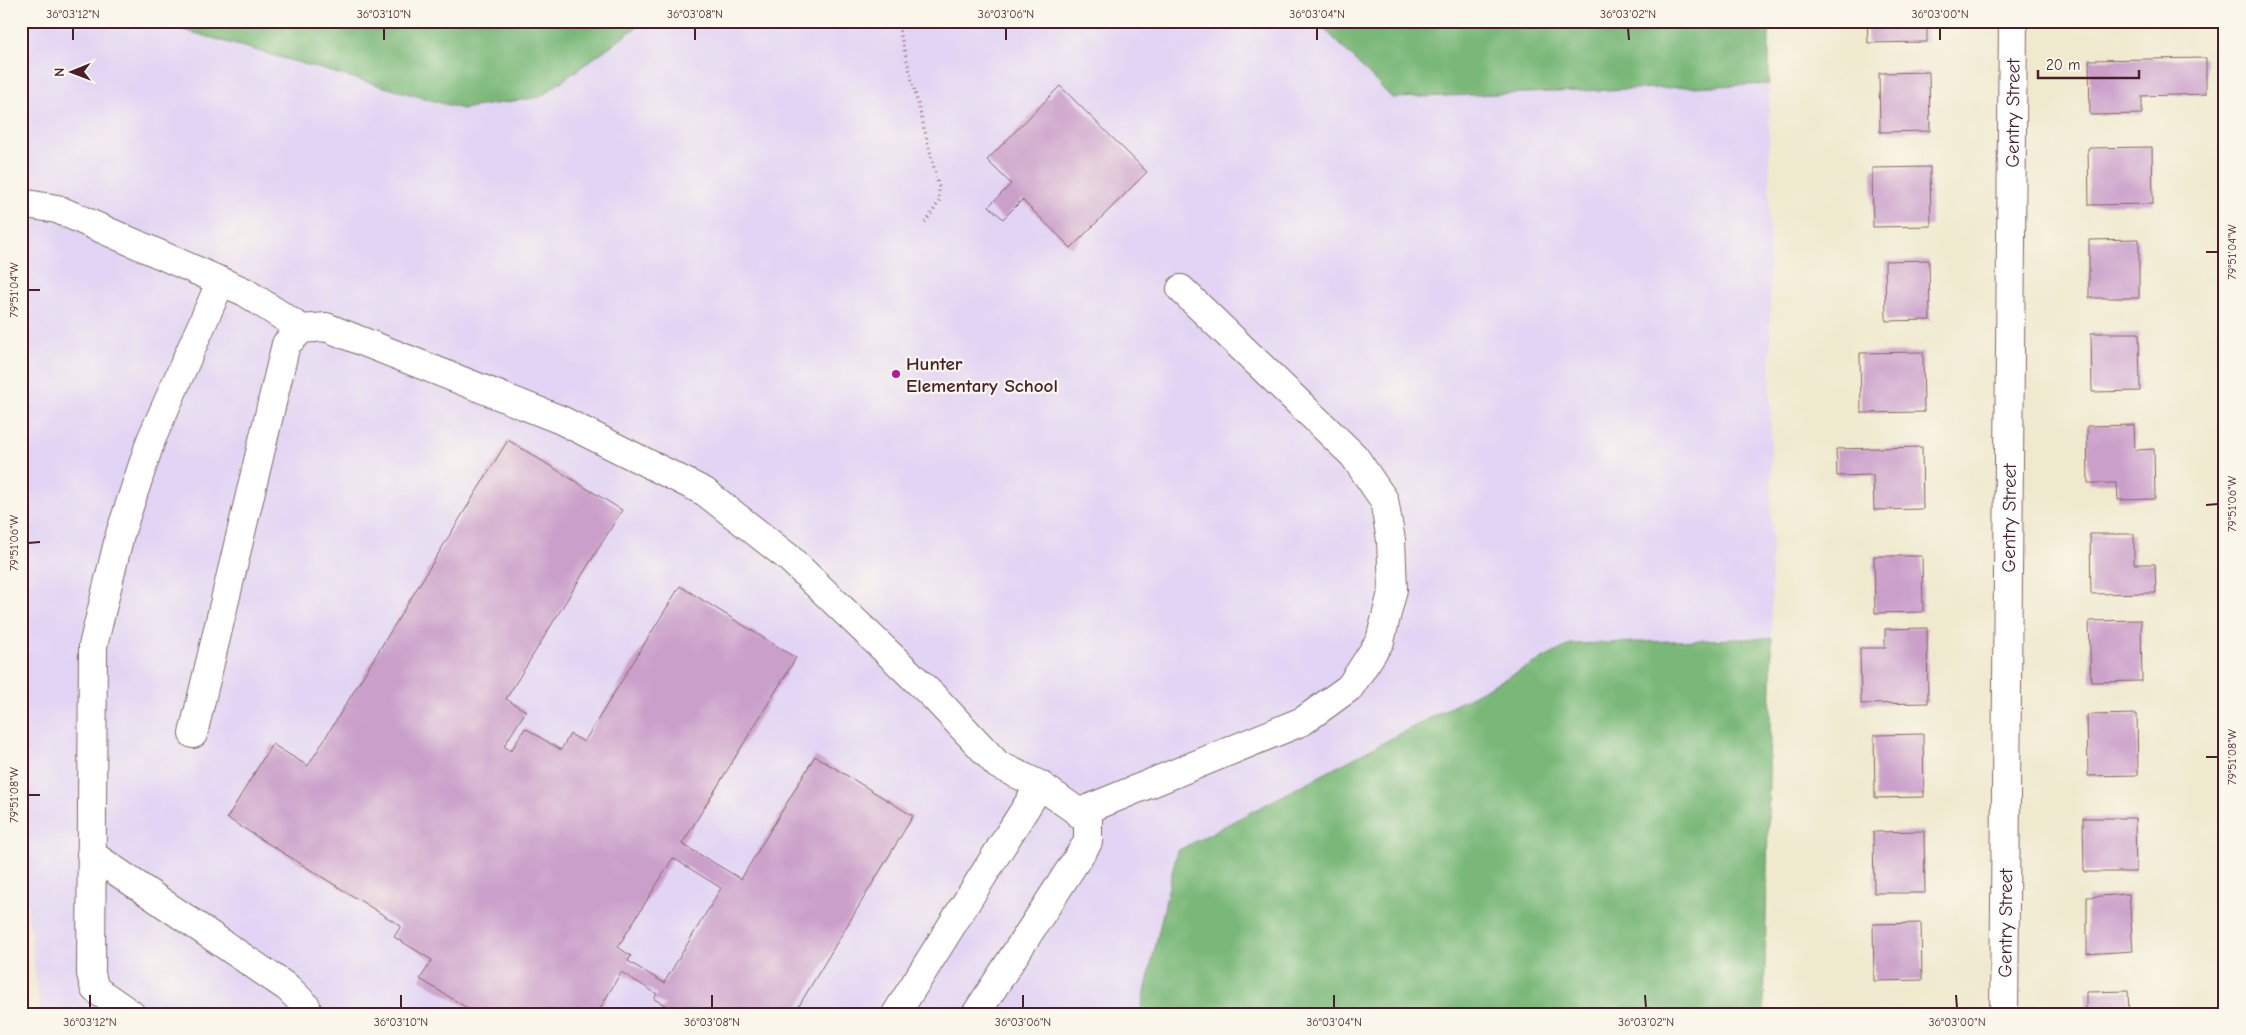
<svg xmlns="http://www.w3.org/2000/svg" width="2246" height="1035" viewBox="0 0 2246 1035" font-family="'Comic Neue',sans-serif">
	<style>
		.built { fill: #e1d4f4 }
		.forest { fill: #79b878; stroke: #626c52 }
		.building { fill: #ca9fca; fill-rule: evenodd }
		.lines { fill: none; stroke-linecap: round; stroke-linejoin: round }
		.minor-casing { stroke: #846664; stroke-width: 30 }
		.path { stroke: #846664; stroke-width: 3; stroke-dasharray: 1 4; stroke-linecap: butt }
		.minor { stroke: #fff; stroke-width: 28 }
		.ticks { fill: none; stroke: #4a1f2b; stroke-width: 2 }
		.poi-dot { fill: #b5179e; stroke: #fbf7ec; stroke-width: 2 }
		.labels { text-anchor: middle; stroke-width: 4.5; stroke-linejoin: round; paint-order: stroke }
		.street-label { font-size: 19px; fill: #4a1f2b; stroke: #fbf7ec }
		.poi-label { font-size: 19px; font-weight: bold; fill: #4a1f2b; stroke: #fbf7ec; text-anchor: start }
		.neatline { fill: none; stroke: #4a1f2b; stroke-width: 2 }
		.ticks-label { font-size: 12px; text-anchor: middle; fill: #4a1f2b }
	</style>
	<rect width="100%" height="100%" fill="#fbf7ec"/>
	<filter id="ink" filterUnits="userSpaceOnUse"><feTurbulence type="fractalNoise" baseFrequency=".02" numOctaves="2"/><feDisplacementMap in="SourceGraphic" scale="10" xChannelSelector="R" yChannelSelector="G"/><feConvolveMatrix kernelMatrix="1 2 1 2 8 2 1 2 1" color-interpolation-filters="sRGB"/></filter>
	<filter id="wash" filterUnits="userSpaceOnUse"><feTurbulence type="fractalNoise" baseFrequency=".0096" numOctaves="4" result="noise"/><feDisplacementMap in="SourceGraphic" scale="20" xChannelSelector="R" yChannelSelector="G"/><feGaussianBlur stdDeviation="1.12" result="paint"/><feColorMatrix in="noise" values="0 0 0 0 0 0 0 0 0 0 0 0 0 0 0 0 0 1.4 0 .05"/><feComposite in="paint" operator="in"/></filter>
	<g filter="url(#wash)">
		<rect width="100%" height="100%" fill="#efe9ce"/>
		<path class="built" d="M21 21H152L462 109 540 97 645 21H1317L1392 98 1769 84 1772 638 1571 644 1177 851 1140 1014H40L21 852Z"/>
		<path class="forest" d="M152 21H645L540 97 462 109Z
			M1317 21H1769V84L1392 98Z
			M1772 638 1764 1014H1140L1177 851 1571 644Z"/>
		<g id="blocks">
			<path class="building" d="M1867 21H1927V42L1868 43Z
				M2206 58V94L2142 96V114L2090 115 2089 60Z
				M1929 72 1930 131 1880 132 1879 73Z
				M1060 86 1147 172 1071 248 1022 200 1003 219 989 206 1011 184 987 160Z
				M2152 147 2153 204 2089 205 2088 148Z
				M1930 167 1931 226 1873 227 1872 168Z
				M2139 239V298H2089V240Z
				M1929 260 1930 320 1886 321 1885 261Z
				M2091 333H2139L2140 391 2092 392Z
				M1923 352 1924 412 1861 413 1860 353Z
				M2134 425 2135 450 2154 449 2155 499 2118 500 2117 483H2088L2087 426Z
				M508 440 622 510 506 699 526 711 504 746 511 751 525 728 561 750 570 734 584 742 680 586 796 658 682 844 741 879 815 756 913 816 794 1014H659L665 1005 654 999 657 994 621 972 597 1014H477L420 979 432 960 394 937 401 926 227 818 272 744 308 766ZM673 858 721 888 664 983 628 961 631 956 618 947Z
				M1922 447 1923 509 1874 510 1873 475 1837 476 1836 449Z
				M2090 534H2134V564H2155L2156 593 2091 594Z
				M1874 556H1922L1923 612 1875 613Z
				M2141 620 2142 681 2091 682 2089 621Z
				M1927 628 1928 703 1861 704 1860 648H1885V629Z
				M2137 714 2138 775 2088 776 2087 715Z
				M1923 734 1924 797 1875 798 1874 735Z
				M2083 818H2135L2136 872H2084Z
				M1924 831 1925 893H1874L1873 832Z
				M2129 894 2133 951 2087 954V897Z
				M1921 923 1922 980 1874 981 1873 924Z
				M2128 991 2129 1014H2086V992Z"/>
		</g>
	</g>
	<g filter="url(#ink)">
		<use href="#blocks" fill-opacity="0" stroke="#846664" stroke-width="1"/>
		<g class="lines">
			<g class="minor-casing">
				<g id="minor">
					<path d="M21 203 57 209 245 292 302 329"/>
					<path d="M193 734 286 344 302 329 326 327 561 420 705 492 789 558 935 698 998 765 1040 785 1088 819V842L976 1014"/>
					<path d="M1078 813 1303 721 1350 687 1380 641 1393 589 1391 540 1384 500 1354 456 1181 289"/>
					<path d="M91 854 288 988 306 1006V1014"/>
					<path d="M131 1014 95 989 91 974 93 646 120 534 151 440 221 281"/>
					<path d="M896 1014 1040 785"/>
					<path id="s1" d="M2004 1014 2013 21"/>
				</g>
			</g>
			<path class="path" d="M897 21 939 187V202L924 224"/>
			<use href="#minor" class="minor"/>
		</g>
	</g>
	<path class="ticks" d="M73 28V40M384 28V40M695 28V40M1006 28V40M1317 28V40M1628 28 1629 40M1940 28V40M2206 252H2218M28 290H40M2206 505 2218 504M28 543 40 542M2206 757H2218M28 795H40M90 995V1008M401 995V1008M712 995V1008M1023 995V1008M1334 995V1008M1645 995 1646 1008M1956 995 1957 1008"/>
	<circle class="poi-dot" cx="896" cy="374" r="5"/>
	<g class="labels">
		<g class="street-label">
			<text dy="7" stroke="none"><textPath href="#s1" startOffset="901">Gentry Street</textPath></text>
			<text dy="7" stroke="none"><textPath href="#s1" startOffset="496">Gentry Street</textPath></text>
			<text dy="7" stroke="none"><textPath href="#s1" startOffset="91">Gentry Street</textPath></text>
		</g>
		<g class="poi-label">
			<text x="906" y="370">Hunter<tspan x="906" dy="22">Elementary School</tspan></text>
		</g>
	</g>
	<rect width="2246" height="1035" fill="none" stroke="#fbf7ec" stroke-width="55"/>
	<g transform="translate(72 72) rotate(269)" stroke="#fbf7ec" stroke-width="4" paint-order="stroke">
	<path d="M0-4L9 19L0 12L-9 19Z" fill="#4a1f2b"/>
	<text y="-8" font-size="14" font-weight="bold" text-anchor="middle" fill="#4a1f2b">N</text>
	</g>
	<path d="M2038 70v8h101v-8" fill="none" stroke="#4a1f2b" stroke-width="2.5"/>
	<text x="2046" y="70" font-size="15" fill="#4a1f2b" stroke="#fbf7ec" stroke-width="4" paint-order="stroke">20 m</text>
	<rect x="28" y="28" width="2190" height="980" class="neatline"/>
	<g class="ticks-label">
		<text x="73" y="18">36°03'12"N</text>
		<text x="384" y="18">36°03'10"N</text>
		<text x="695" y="18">36°03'08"N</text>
		<text x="1006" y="18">36°03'06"N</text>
		<text x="1317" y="18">36°03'04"N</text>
		<text x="1628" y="18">36°03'02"N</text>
		<text x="1940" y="18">36°03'00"N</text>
		<text transform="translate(2232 252) rotate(-90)" y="4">79°51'04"W</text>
		<text transform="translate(14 290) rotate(-90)" y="4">79°51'04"W</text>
		<text transform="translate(2232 504) rotate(-90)" y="4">79°51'06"W</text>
		<text transform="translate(14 543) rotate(-90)" y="4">79°51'06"W</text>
		<text transform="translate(2232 757) rotate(-90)" y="4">79°51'08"W</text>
		<text transform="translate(14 795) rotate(-90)" y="4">79°51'08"W</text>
		<text x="90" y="1026">36°03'12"N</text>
		<text x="401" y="1026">36°03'10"N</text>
		<text x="712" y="1026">36°03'08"N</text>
		<text x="1023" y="1026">36°03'06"N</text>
		<text x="1334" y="1026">36°03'04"N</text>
		<text x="1646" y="1026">36°03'02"N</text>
		<text x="1957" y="1026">36°03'00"N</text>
	</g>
</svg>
